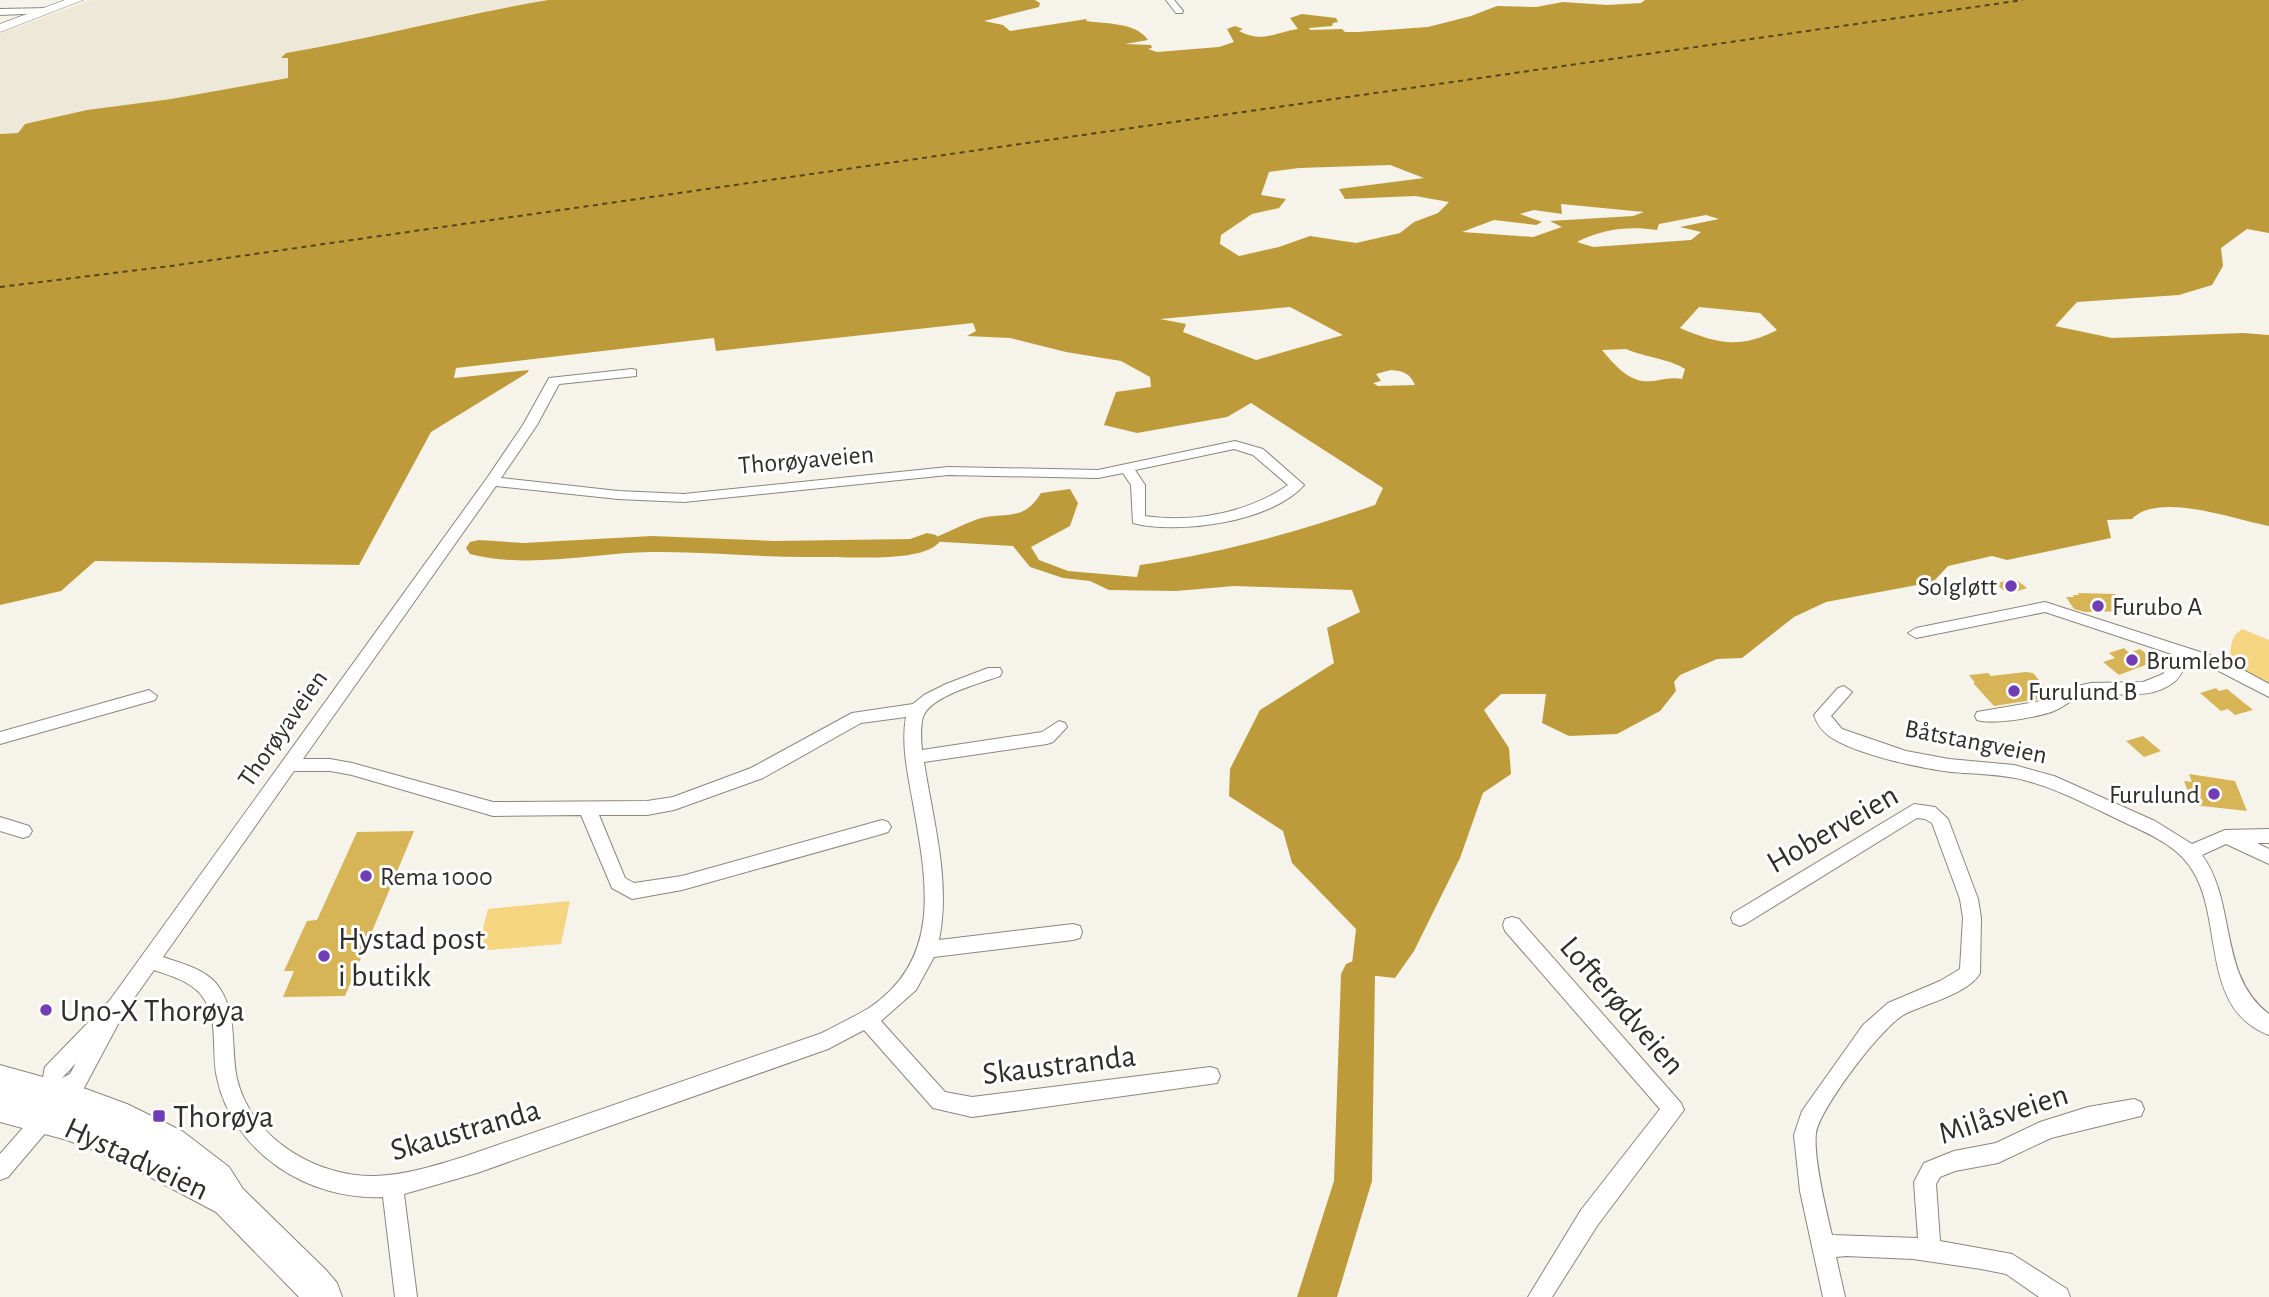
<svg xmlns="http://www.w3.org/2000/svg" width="2269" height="1297" viewBox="0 0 2269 1297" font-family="'Alegreya Sans',sans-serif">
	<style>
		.built { fill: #eee8d8 }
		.green { fill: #f5d57f }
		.water { fill: #be9b3a; fill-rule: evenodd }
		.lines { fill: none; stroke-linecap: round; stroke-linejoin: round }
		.river { fill: #be9b3a; fill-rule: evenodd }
		.ferry { stroke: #54451d; stroke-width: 2; stroke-dasharray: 5 4.5; stroke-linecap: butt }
		.building { fill: #d7b556 }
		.street-casing { stroke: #8b877f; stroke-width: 2 }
		.secondary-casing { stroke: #8b877f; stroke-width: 1 }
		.primary-casing { stroke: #8b877f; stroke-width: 2 }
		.street { fill: #fff; fill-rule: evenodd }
		.secondary { fill: #fff; fill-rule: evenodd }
		.primary { fill: #fff; fill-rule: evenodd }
		.poi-dot { fill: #703db4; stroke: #fff; stroke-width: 2.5 }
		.labels { text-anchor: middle; stroke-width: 6; stroke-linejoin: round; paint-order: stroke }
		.street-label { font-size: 26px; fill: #302e2b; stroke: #fff }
		.poi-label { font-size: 26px; fill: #302e2b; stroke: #fff; text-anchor: start }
		.near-street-label { font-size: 32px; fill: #302e2b; stroke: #fff }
		.near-poi-label { font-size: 32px; fill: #302e2b; stroke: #fff; text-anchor: start }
	</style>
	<rect width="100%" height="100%" fill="#f6f3ea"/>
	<path class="built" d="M91 0H548L475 13 282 58H288V78L171 99 87 110 18 133 0 134V33Z"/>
	<path class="green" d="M2242 629 2269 640V688L2230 667C2231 650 2228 639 2242 629Z
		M570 901 561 944 477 951 488 909Z"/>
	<path class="water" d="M548 0H1035L1040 3 1039 7 984 21 1003 25 1010 31 1087 19 1086 21C1105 24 1136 22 1148 40L1125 44 1151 45 1152 48 1148 49 1157 52 1219 47 1234 42 1227 29 1235 26 1243 29 1239 31C1263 43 1273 33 1298 29L1290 18 1302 14 1336 18 1338 22 1333 23 1332 26 1309 28 1310 30 1342 29 1345 32H1358L1428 27 1471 16 1497 6 1536 7 1563 2 1607 5 1641 3 1645 0H2269V233L2247 229 2221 248 2223 266 2212 285 2179 295 2077 302 2055 326 2112 338 2243 333 2269 335V526C2236 520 2158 491 2132 519L2107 520 2111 538 2007 560 1992 556 1948 566 1933 582 1826 602 1794 617 1742 658 1717 659 1680 675 1674 682 1676 691 1660 711 1617 734 1569 736 1542 723 1546 694H1501L1484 710 1509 748 1511 774 1483 793 1460 858 1414 951 1395 978 1358 974 1352 964 1356 929 1292 863 1283 831 1229 796 1230 769 1260 710 1334 663 1327 628 1360 612 1352 590 1234 586 1176 591 1109 590 1090 581 1063 578 1030 567 1013 546 927 541C944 534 961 525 978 519 1005 511 1023 523 1041 493L1070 489 1078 503 1070 526 1031 547 1039 560 1068 571 1137 577 1140 565C1221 553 1298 532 1375 505L1383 488 1251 403 1227 417 1137 433 1104 425 1116 392 1151 387 1150 377 1121 361 1066 352 1010 338 967 336 976 331 973 323 716 351 714 338 456 368 454 378 529 370 527 373 431 432 359 565 95 561 61 591 0 605V134L18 133 25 124 87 110 171 99 288 78V58H281L286 53C374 38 460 15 548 0ZM1390 165 1424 178 1339 189 1345 199 1415 196 1449 202 1438 213 1414 222 1400 233 1356 243 1310 236 1279 247 1239 256 1220 244 1221 235 1252 214 1279 208 1286 199 1261 195 1269 172 1299 168ZM1561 204 1644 212 1633 216 1550 221 1562 227 1533 237 1462 232 1494 220 1536 225 1542 222 1520 214 1534 210 1562 214ZM1706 215 1719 219 1680 227 1701 232 1691 240 1593 247 1577 242C1603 229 1628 226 1657 230L1659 224ZM1290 307 1343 335 1256 360 1183 332 1186 324 1160 319ZM1699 307 1760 313 1777 330C1740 349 1718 344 1680 328ZM1626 349C1644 357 1670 359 1685 369L1682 379C1667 376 1655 383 1642 381 1625 378 1612 362 1602 350ZM1391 370C1403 371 1410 373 1415 385L1378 386 1373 383 1381 381 1376 374Z"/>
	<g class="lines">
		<path class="river" d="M927 533 936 535 940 541C925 564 844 556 817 557 761 558 706 551 651 552 593 553 527 569 470 554L466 548 470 542 479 540 523 543 652 536 774 541 910 539Z
			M1358 959 1370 964 1375 974 1372 1181 1337 1297H1297L1334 1181 1341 974 1346 964Z"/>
		<path class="ferry" d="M0 287 171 266 2023 0"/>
	</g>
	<path class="building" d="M2014 578 2027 588 2009 594 1995 584Z
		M2078 593 2115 594 2130 611 2085 612 2074 609 2066 597H2074L2073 595H2079Z
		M2124 648 2129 653 2140 649 2156 661 2119 675 2103 662 2115 658 2109 653Z
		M2026 672 2033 673 2051 694 2046 698 1994 706 1973 683H1975L1969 675 1988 673 1991 676Z
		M2216 688 2219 691 2227 689 2253 710 2235 715 2228 709 2221 711 2200 693Z
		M2143 736 2161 751 2144 757 2126 741Z
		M2189 774 2235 781 2247 811 2193 805 2184 781 2192 782Z
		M414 831 345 996 283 997 294 971H284L307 921 317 920 357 832Z"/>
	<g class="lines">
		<g class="street-casing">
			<path id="street" d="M1166 0H1174L1183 11 1182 13H1176Z
				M49 8 50 10 46 13 0 15V9Z
				M632 369 636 370V376L559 384 537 425 501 478 618 491 684 494 948 467 1098 470 1235 441 1263 449 1304 485C1272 522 1178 535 1133 523L1131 485 1123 473 1098 478 948 475 684 502 618 499 496 486 303 759H330L352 763 493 802 647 801 673 797 751 768 852 713 913 704 924 695 946 684 988 668H1000L1002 672 1000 676C981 683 930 696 923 717 920 727 921 740 922 750L1042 732 1059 721 1065 723 1067 727 1053 742 1047 744 924 762C933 821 951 881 939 940L1073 924 1080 926 1082 932 1080 938 1073 940 934 957 916 990 881 1021 945 1092 972 1097 1210 1067 1217 1069 1220 1076 1217 1083 972 1117 933 1108 864 1030 828 1049 477 1173 404 1194 417 1297H395L383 1197C309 1201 233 1153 217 1078 211 1053 219 1021 204 999 194 982 171 976 154 970L125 1011 84 1088 59 1100 53 1124 8 1177 0 1180V1154L36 1113 45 1067 110 1000 487 478 523 425 549 378ZM1234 449 1253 455 1288 485C1248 513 1193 523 1145 516V485L1135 470ZM906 717C901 745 908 775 913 803 926 878 944 958 869 1008 854 1017 837 1025 822 1033L463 1157C434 1166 405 1175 375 1176 316 1177 252 1139 237 1079 230 1047 239 1010 215 982 202 968 180 963 163 957L294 771H330L352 775 493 816 581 815 612 888 632 899 682 890 882 834 888 832 891 827 888 822 882 820 682 876 634 883 625 878 599 815H647L674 810 763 778 861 723ZM76 1063 70 1074 62 1078Z
				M2045 602 2225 660 2269 684V697L2213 668 2189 660C2185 666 2180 678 2174 682 2151 701 2117 692 2090 695 2072 697 2071 703 2056 710 2041 717 1993 725 1977 720L1975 716 1977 712 2047 700 2060 690 2091 683 2143 682 2163 674 2175 655 2045 612 1916 638 1908 633 1916 628Z
				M1844 686 1852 692 1831 716 1842 729 1906 751 1949 759 2014 765 2054 776 2155 821 2192 844 2225 830 2269 829V843H2257L2269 849V864L2226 844 2202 855C2237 903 2218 976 2269 1014V1035C2201 1010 2223 922 2194 873 2181 849 2156 837 2132 826 2097 810 2062 790 2024 780 2000 774 1975 774 1951 772 1919 768 1854 754 1829 736 1821 730 1817 724 1814 715L1838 688Z
				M149 690 157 696 155 700 0 744V732Z
				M1914 804 1935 807 1948 819 1978 899 1981 918 1980 973C1970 993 1925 1004 1905 1014 1882 1026 1820 1108 1816 1133 1813 1157 1826 1210 1832 1235L1918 1238 1914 1182 1924 1163 1954 1151 1996 1143 2040 1122 2088 1107 2134 1099 2141 1102 2144 1109 2141 1116 2051 1138 1998 1163 1955 1171 1940 1177 1936 1184 1940 1241 2012 1254 2067 1289 2070 1297H2039L2006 1274 1981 1269 1913 1259 1846 1256 1836 1257 1845 1297H1823L1800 1191 1794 1135 1802 1111 1863 1025 1888 1003 1940 981 1960 969 1963 918 1960 899 1932 823 1925 819 1917 818 1747 923 1740 926 1733 923 1731 918 1733 913Z
				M0 817 29 826 32 831 29 836 23 838 0 831Z
				M1512 917 1519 919 1681 1103 1684 1110 1597 1226 1552 1297H1528L1581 1210 1660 1109 1505 931 1503 925 1505 919Z"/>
		</g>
		<g class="secondary-casing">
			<path id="secondary" d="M65 0H83L0 32V24Z"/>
		</g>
		<g class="primary-casing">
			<path id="primary" d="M0 1065 86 1089 127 1104 182 1131 229 1167 243 1189 326 1270 337 1283 342 1297H299L216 1212 114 1158 67 1140 0 1122Z"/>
		</g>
		<use href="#street" class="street"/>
		<use href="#secondary" class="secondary"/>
		<use href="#primary" class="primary"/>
	</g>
	<g class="poi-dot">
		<circle cx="2011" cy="586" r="7"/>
		<circle cx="2098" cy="606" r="7"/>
		<circle cx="2132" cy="660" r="7"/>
		<circle cx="2014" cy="691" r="7"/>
		<circle cx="2214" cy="794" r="7"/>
		<circle cx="366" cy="876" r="7"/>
		<circle cx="324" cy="956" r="7"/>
		<circle cx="46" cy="1010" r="7"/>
		<rect x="152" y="1109" width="14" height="14" rx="3.5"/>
	</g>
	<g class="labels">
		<g class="street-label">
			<text transform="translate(806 459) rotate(-5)" y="9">Thorøyaveien</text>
			<text transform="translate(282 728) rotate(-55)" y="9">Thorøyaveien</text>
			<text transform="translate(1976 741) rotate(11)" y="9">Båtstangveien</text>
		</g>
		<g class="poi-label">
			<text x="1997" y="595" text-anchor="end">Solgløtt</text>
			<text x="2112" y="615">Furubo A</text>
			<text x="2146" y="669">Brumlebo</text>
			<text x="2028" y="700">Furulund B</text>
			<text x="2200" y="803" text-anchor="end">Furulund</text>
			<text x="380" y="885">Rema 1000</text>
		</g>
		<g class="near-street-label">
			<text transform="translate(1832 828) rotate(-30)" y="11">Hoberveien</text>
			<text transform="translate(1623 1005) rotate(49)" y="11">Lofterødveien</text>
			<text transform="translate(1059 1064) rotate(-7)" y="11">Skaustranda</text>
			<text transform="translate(2003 1113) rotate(-18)" y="11">Milåsveien</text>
			<text transform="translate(465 1129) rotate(-16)" y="11">Skaustranda</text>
			<text transform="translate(137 1158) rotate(25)" y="11">Hystadveien</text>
		</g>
		<g class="near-poi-label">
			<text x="338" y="949">Hystad post<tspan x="338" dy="37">i butikk</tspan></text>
			<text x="60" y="1021">Uno-X Thorøya</text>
			<text x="173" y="1127">Thorøya</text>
		</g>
	</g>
</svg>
